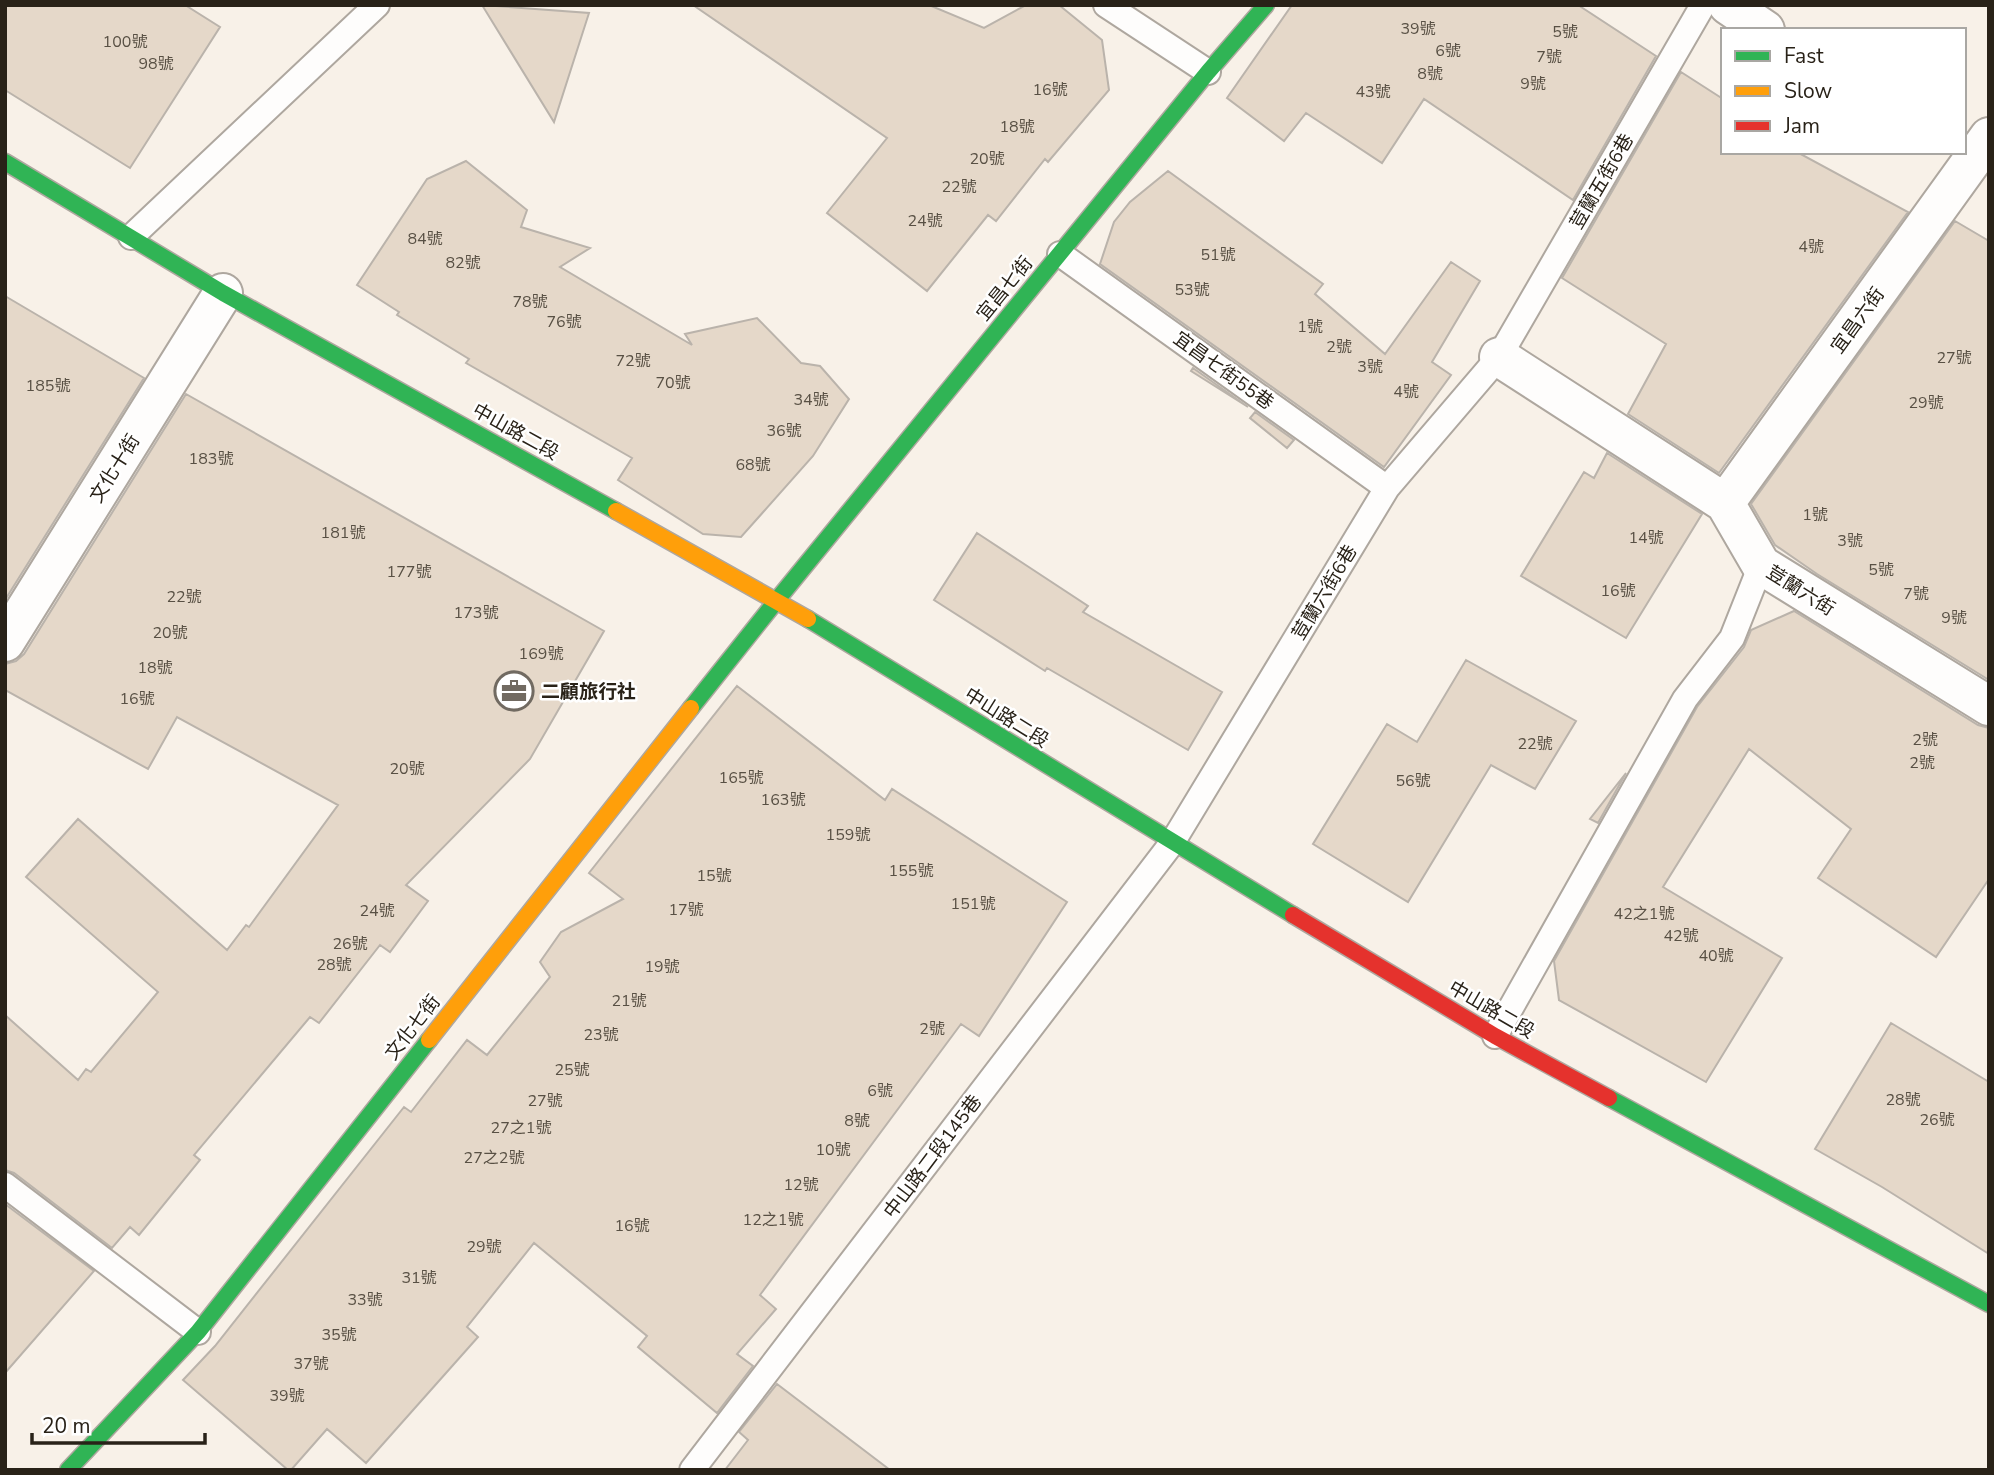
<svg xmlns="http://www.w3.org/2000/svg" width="1994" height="1475" viewBox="0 0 1994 1475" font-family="'Nunito Sans','Noto Sans TC',sans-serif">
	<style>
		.building { fill: #e5d8c9; stroke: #bab3ab; stroke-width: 2 }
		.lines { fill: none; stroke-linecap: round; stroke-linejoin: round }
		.lane-casing { stroke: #aea79f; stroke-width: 28 }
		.street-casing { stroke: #aea79f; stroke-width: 42 }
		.fast-casing { stroke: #aea79f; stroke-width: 19 }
		.slow-casing { stroke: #aea79f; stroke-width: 19 }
		.jam-casing { stroke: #aea79f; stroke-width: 19 }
		.lane { stroke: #fefdfc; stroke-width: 24 }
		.street { stroke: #fefdfc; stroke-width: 38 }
		.fast { stroke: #30b455; stroke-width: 16 }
		.slow { stroke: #ff9f0a; stroke-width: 16 }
		.jam { stroke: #e5322d; stroke-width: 16 }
		.labels { text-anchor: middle; stroke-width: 5; stroke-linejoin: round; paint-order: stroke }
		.number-label { font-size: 16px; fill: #585044 }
		.street-label { font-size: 19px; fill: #292218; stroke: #fff }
		.poi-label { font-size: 19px; font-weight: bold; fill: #292218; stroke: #fff; text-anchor: start }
	</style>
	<rect width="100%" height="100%" fill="#f8f1e8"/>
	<path class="building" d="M5 5H185L220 27 130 168 5 90Z
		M482 5 589 13 554 122Z
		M693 5H929L984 28 1026 5H1059L1102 40 1109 90 1048 162 1045 159 996 221 988 215 927 291 827 213 887 138Z
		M1292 5H1578L1656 56 1573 200 1424 99 1382 163 1306 113 1284 141 1227 98Z
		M1681 72 1723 99V152H1797L1908 212 1719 473 1628 414 1666 344 1562 278Z
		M466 161 527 210 521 227 590 248 560 267 692 345 685 334 757 318 801 363 820 366 849 399 813 456 741 537 703 534 618 480 632 458 466 363 469 359 397 315 399 312 357 285 427 179Z
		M1168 171 1323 284 1315 294 1385 354 1451 262 1480 281 1432 362 1451 375 1384 467 1100 264 1114 222 1130 202Z
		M1955 221 1989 241V680L1817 574 1775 545 1751 504Z
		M5 296 144 378 5 600Z
		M1193 368 1248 407 1191 371Z
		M186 394 604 631 530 759 406 885 428 901 390 952 380 945 319 1023 310 1017 194 1155 200 1160 139 1235 130 1227 112 1248 14 1173 5 1170V1015L78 1080 86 1069 91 1072 158 992 26 877 78 819 227 950 246 925 249 927 338 805 177 717 148 769 5 690V664L16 661 24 654Z
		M1255 412 1294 440 1287 448 1250 418Z
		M1607 453 1702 514 1626 638 1521 576 1584 472 1594 478Z
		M977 533 1088 606 1083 612 1222 692 1188 750 1047 668 1045 671 934 600Z
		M1794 611 1978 725 1989 728V879L1936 957 1818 878 1851 829 1749 749 1663 887 1782 958 1706 1082 1559 1000 1554 961 1697 707 1744 647 1751 630Z
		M1466 660 1576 721 1535 789 1491 765 1408 902 1313 844 1387 724 1417 742Z
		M737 686 885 800 892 789 1067 902 979 1036 961 1024 760 1295 776 1309 737 1354 753 1366 717 1413 638 1347 647 1336 534 1243 467 1327 478 1337 366 1463 327 1429 291 1470H288L183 1380 215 1346 404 1107 411 1112 467 1040 487 1055 550 977 540 962 561 932 623 899 589 873Z
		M1626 773 1598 823 1590 819Z
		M1891 1023 1989 1082V1254L1882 1187 1815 1149Z
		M5 1204 94 1271 5 1373Z
		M777 1384 890 1470H725L748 1440 739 1432Z"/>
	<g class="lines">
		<g class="lane-casing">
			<path id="lane" d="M1106 5 1208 72
				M131 237 377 5
				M1060 254 1387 488
				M1495 1036 1685 699 1732 638 1761 565
				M5 1185 198 1332
				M692 1470 1172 843 1387 488 1499 357 1703 5"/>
		</g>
		<g class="street-casing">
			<path id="street" d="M1728 5 1765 30
				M1499 357 1725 503 1761 565 1989 706
				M1725 503 1989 137
				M5 642 223 293"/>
		</g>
		<g class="fast-casing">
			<path id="fast" d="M5 162 223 293 616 511
				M808 619 1293 915
				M691 708 777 600 1208 72 1266 5
				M1609 1098 1989 1304
				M68 1470 198 1332 429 1040"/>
		</g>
		<g class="slow-casing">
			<path id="slow" d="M616 511 808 619
				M429 1040 691 708"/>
		</g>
		<g class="jam-casing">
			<path id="jam" d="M1293 915 1495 1036 1609 1098"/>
		</g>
		<use href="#lane" class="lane"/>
		<use href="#street" class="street"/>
		<use href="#fast" class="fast"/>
		<use href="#slow" class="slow"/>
		<use href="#jam" class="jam"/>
	</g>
	<defs>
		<g id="office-ring" transform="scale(2.0125)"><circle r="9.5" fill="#fff" stroke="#716a61" stroke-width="1.5"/><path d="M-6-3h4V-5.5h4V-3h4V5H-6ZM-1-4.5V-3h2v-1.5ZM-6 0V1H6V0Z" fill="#716a61"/></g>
	</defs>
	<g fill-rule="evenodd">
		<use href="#office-ring" x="514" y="691"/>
	</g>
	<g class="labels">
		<g class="number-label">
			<text x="1418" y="34">39號</text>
			<text x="1565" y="37">5號</text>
			<text x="125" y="47">100號</text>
			<text x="1448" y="56">6號</text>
			<text x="1549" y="62">7號</text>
			<text x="156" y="69">98號</text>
			<text x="1430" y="79">8號</text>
			<text x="1533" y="89">9號</text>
			<text x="1050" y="95">16號</text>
			<text x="1373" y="97">43號</text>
			<text x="1017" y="132">18號</text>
			<text x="987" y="164">20號</text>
			<text x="959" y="192">22號</text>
			<text x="925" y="226">24號</text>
			<text x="425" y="244">84號</text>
			<text x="1811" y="252">4號</text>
			<text x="1218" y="260">51號</text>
			<text x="463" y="268">82號</text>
			<text x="1192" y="295">53號</text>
			<text x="530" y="307">78號</text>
			<text x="564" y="327">76號</text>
			<text x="1310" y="332">1號</text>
			<text x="1339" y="352">2號</text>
			<text x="1954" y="363">27號</text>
			<text x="633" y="366">72號</text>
			<text x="1370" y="372">3號</text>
			<text x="673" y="388">70號</text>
			<text x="48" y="391">185號</text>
			<text x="1406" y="397">4號</text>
			<text x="811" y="405">34號</text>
			<text x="1926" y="408">29號</text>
			<text x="784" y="436">36號</text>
			<text x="211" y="464">183號</text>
			<text x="753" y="470">68號</text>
			<text x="1815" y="520">1號</text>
			<text x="343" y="538">181號</text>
			<text x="1646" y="543">14號</text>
			<text x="1850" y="546">3號</text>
			<text x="1881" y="575">5號</text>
			<text x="409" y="577">177號</text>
			<text x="1618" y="596">16號</text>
			<text x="1916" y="599">7號</text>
			<text x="184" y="602">22號</text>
			<text x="476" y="618">173號</text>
			<text x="1954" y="623">9號</text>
			<text x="170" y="638">20號</text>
			<text x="541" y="659">169號</text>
			<text x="155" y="673">18號</text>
			<text x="137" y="704">16號</text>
			<text x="1925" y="745">2號</text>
			<text x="1535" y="749">22號</text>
			<text x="1922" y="768">2號</text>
			<text x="407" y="774">20號</text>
			<text x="741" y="783">165號</text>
			<text x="1413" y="786">56號</text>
			<text x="783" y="805">163號</text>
			<text x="848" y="840">159號</text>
			<text x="911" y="876">155號</text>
			<text x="714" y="881">15號</text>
			<text x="973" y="909">151號</text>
			<text x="686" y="915">17號</text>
			<text x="377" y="916">24號</text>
			<text x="1644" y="919">42之1號</text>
			<text x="1681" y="941">42號</text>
			<text x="350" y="949">26號</text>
			<text x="1716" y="961">40號</text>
			<text x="334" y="970">28號</text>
			<text x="662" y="972">19號</text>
			<text x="629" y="1006">21號</text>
			<text x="932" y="1034">2號</text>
			<text x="601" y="1040">23號</text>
			<text x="572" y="1075">25號</text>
			<text x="880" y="1096">6號</text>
			<text x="1903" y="1105">28號</text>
			<text x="545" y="1106">27號</text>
			<text x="1937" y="1125">26號</text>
			<text x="857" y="1126">8號</text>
			<text x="521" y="1133">27之1號</text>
			<text x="833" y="1155">10號</text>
			<text x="494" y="1163">27之2號</text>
			<text x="801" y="1190">12號</text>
			<text x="773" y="1225">12之1號</text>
			<text x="632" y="1231">16號</text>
			<text x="484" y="1252">29號</text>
			<text x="419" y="1283">31號</text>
			<text x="365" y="1305">33號</text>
			<text x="339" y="1340">35號</text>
			<text x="311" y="1369">37號</text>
			<text x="287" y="1401">39號</text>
		</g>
		<g class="street-label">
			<text transform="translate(1601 181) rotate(-60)" y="7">荳蘭五街6巷</text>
			<text transform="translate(1004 288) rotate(-51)" y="7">宜昌七街</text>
			<text transform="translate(1857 320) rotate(-54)" y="7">宜昌六街</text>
			<text transform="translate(1224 370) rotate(36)" y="7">宜昌七街55巷</text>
			<text transform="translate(516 431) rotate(29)" y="7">中山路二段</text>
			<text transform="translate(114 468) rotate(-58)" y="7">文化十街</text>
			<text transform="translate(1801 590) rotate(32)" y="7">荳蘭六街</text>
			<text transform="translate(1324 592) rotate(-59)" y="7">荳蘭六街6巷</text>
			<text transform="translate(1007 717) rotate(32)" y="7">中山路二段</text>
			<text transform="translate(1492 1009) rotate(30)" y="7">中山路二段</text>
			<text transform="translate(412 1027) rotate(-52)" y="7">文化七街</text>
			<text transform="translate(932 1156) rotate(-53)" y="7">中山路二段145巷</text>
		</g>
		<g class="poi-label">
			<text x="541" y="698">二顧旅行社</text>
		</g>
	</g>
	<rect width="1994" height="1475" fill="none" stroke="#292218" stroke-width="14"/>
	<rect x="1721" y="28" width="245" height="126" fill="#ffffff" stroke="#a9a7a3" stroke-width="2"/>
	<rect x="1735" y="51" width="35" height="10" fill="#30b455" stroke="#a9a7a3" stroke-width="2"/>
	<text x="1784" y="63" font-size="21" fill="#292218">Fast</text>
	<rect x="1735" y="86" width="35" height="10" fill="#ff9f0a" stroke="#a9a7a3" stroke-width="2"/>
	<text x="1784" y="98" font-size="21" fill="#292218">Slow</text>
	<rect x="1735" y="121" width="35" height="10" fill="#e5322d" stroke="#a9a7a3" stroke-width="2"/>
	<text x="1784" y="133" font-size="21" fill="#292218">Jam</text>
	<path d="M32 1433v10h173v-10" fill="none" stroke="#292218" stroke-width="3.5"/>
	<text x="42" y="1433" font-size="21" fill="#292218" stroke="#ffffff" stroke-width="5" paint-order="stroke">20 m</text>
</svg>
